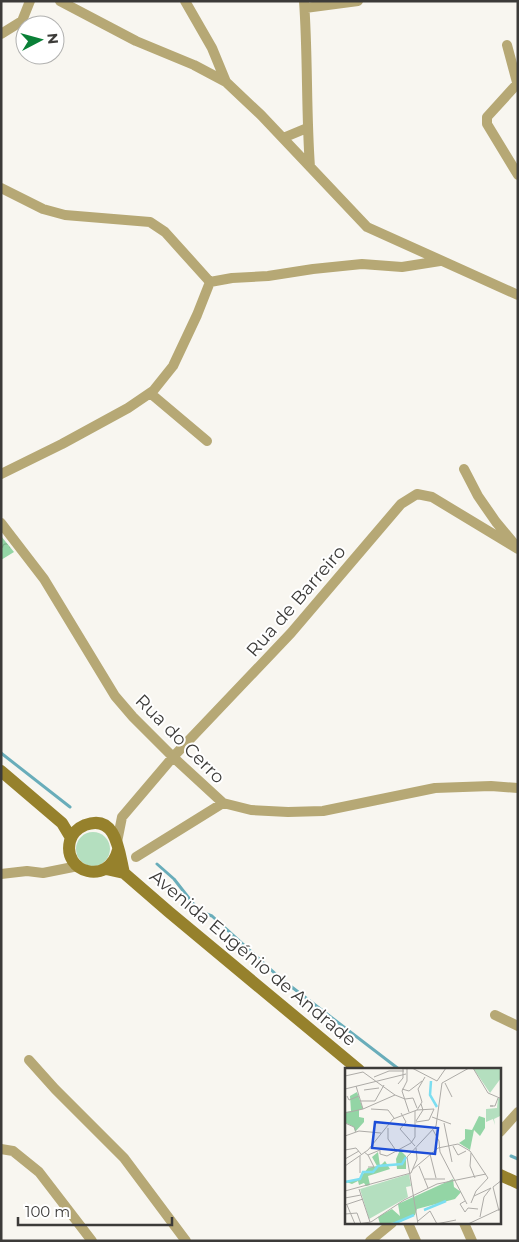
<svg xmlns="http://www.w3.org/2000/svg" width="519" height="1242" viewBox="0 0 519 1242" font-family="Montserrat,sans-serif">
	<style>
		.green { fill: #b4dfbf }
		.forest { fill: url(#forest-crowns) }
		.lines { fill: none; stroke-linecap: round; stroke-linejoin: round }
		.stream { stroke: #69adba; stroke-width: 3 }
		.minor { stroke: #b6a875; stroke-width: 10 }
		.secondary { stroke: #96812c; stroke-width: 12 }
		.labels { text-anchor: middle; stroke-width: 4; stroke-linejoin: round; paint-order: stroke }
		.street-label { font-size: 18px; fill: #3c3b39; stroke: #fff }
		.inset-river { fill: none; stroke: #7cdef1; stroke-width: 2.5 }
		.inset-road { fill: none; stroke: #adaba7; stroke-width: 1 }
		.view { fill: #1d4ed8; fill-opacity: 0.15; stroke: #1d4ed8; stroke-width: 2.5 }
		.inset-edge { fill: none; stroke: #3c3b39; stroke-width: 2.5 }
	</style>
	<defs>
		<pattern id="forest-crowns" width="20" height="18" patternUnits="userSpaceOnUse" patternTransform="scale(1.25)"><rect width="20" height="18" fill="#93d5a5"/><path d="M2 6a3 3 0 1 1 6 0M12 15a3 3 0 1 1 6 0" fill="none" stroke="#79ae87"/></pattern>
	</defs>
	<rect width="100%" height="100%" fill="#f8f6f0"/>
	<path class="green" d="M76 849a17 17 0 1 1 34 0a17 17 0 1 1-34 0Z"/>
	<path class="forest" d="M1 536 14 552 1 560Z"/>
	<g class="lines">
		<path class="stream" d="M1 753 70 807
			M157 864 174 879 199 911 212 916 280 978 400 1070
			M511 1156 518 1159"/>
		<path class="minor" d="M60 1 136 41 194 65 226 82 261 115 367 227 518 295
			M185 1 212 48 226 82
			M304 1C308 56 306 112 310 167
			M305 8 358 1
			M1 34 22 21 30 1
			M507 45 518 86
			M517 84 487 117V124L518 175
			M283 138 307 128
			M1 188 43 209 65 215 150 222 165 232 210 282
			M150 393 207 441
			M464 469 478 496 496 522 516 546
			M1 474 62 444 128 408 153 391 173 366 197 315 210 282 232 278 268 276 313 269 362 264 402 267 440 261
			M1 523 44 579 115 696 133 717 173 757 223 803 251 810 288 812 323 811 435 788 491 786 518 788
			M117 842 122 817 173 757 291 633 401 504 417 494 432 497 518 549
			M136 857 223 803
			M1 874 27 871 43 873 78 866
			M495 1015 518 1026
			M29 1060 55 1089 124 1158 186 1241
			M500 1132 518 1112
			M1 1149 13 1151 39 1172 92 1241
			M408 1223 416 1241
			M464 1223 472 1241
			M370 1241 392 1223"/>
		<path class="secondary" d="M1 771 62 823 71 838
			M118 850C109 886 62 873 70 841 72 834 78 828 85 825 117 813 119 853 124 873
			M106 869 124 873 169 912 359 1070
			M500 1175 518 1183"/>
	</g>
	<g class="labels">
		<g class="street-label">
			<text transform="translate(296 601) rotate(-49)" y="6">Rua de Barreiro</text>
			<text transform="translate(180 739) rotate(45)" y="6">Rua do Cerro</text>
			<text transform="translate(253 958) rotate(40)" y="6">Avenida Eugénio de Andrade</text>
		</g>
	</g>
	<g transform="translate(345 1068)">
		<rect width="156" height="156" fill="#f8f6f0"/>
		<path d="M128 0H156V10L145 25ZM153 30 156 31V53L155 48 149 51 150 57 148 51 141 54V41L152 40Z" fill="#b4dfbf"/>
		<path d="M12 24 18 41 14 42V49L19 50V54L10 64 9 59 1 55 0 44 6 43 5 28ZM134 48 140 50V60L135 68 129 62 125 82 114 75 120 71V61L127 62ZM55 82 61 88V101H52L51 91ZM33 84 35 98 40 93 45 101 23 108 25 117 21 118 19 115 14 117 13 113 7 116 1 114 14 111 23 100 32 98 27 89ZM108 111 109 119 116 124 110 131 72 141 70 147 55 154 35 156 33 149 47 141 55 148 53 136Z" fill="#93d5a5"/>
		<path d="M64 106 66 118 61 119 63 129 24 151 15 121Z" fill="#b4dfbf"/>
		<path class="inset-river" d="M86 13 85 27 92 39M0 114 15 111 18 104H28L33 98 57 96 61 89M79 142 101 133M48 156 69 147"/>
		<path class="inset-road" d="M62 0V13L57 23 64 44M67 0 92 13M128 0 143 25 157 31M0 8 18 4 50 27M29 9 44 3H59M92 13 101 0M100 15 107 29M53 16 58 10V0M11 18 18 41M0 21 61 6M57 21 64 23 77 13M19 22 34 20M2 28 4 32 14 28M60 31 68 30 72 40M16 33H30L39 17M148 38H145H150L153 30M26 41 43 42 49 50M72 42 89 41M0 45 18 41 50 27 60 31M56 45 61 54 55 61 70 78M87 49 106 56M71 53 78 42 76 36M71 54 84 52 89 41M0 55 9 59 11 64M99 55 107 94M43 60V71L52 84M88 62 94 73 95 84 122 136M0 68 14 63 36 65M108 78 113 87 121 83M0 82 11 80 16 86M19 84 23 87 35 82V86L42 88 66 75 70 69V43M126 85 125 98 130 110M85 86 91 110M15 88V105M0 91 14 83M0 98 23 82 48 51 72 42 77 34 73 21 80 9M74 98 83 120M23 99H29L23 87M67 102 93 80 113 76 125 83 143 110 131 123 126 135M80 111H100M14 121 25 154M0 123 66 105 72 91 71 80M129 128 146 120M0 130 16 127M0 137 18 131M2 137 10 156M154 143 148 119 157 112M120 144 123 140 133 141M120 144 115 136 120 133M0 146 12 145 16 156M135 149 139 129 146 120M73 153 85 143 92 156M13 156 26 154 59 132 92 116 141 106M73 156 62 89 91 58 97 15 124 0M91 156 111 152M123 156 157 140"/>
		<path class="view" d="M30 54 93 60 90 86 27 80Z"/>
		<rect width="156" height="156" class="inset-edge"/>
	</g>
	<rect width="519" height="1242" fill="none" stroke="#3c3b39" stroke-width="5"/>
	<g transform="translate(40 40) rotate(84)"><circle r="24" fill="#ffffff" stroke="#b1b1b0"/>
	<path d="M0-4L9 19L0 12L-9 19Z" fill="#0a8037"/>
	<text y="-8" font-size="14" font-weight="bold" text-anchor="middle" fill="#3c3b39">N</text>
	</g>
	<path d="M18 1217v8h154v-8" fill="none" stroke="#3c3b39" stroke-width="2.5"/>
	<text x="25" y="1217" font-size="15" fill="#3c3b39" stroke="#ffffff" stroke-width="4" paint-order="stroke">100 m</text>
</svg>
